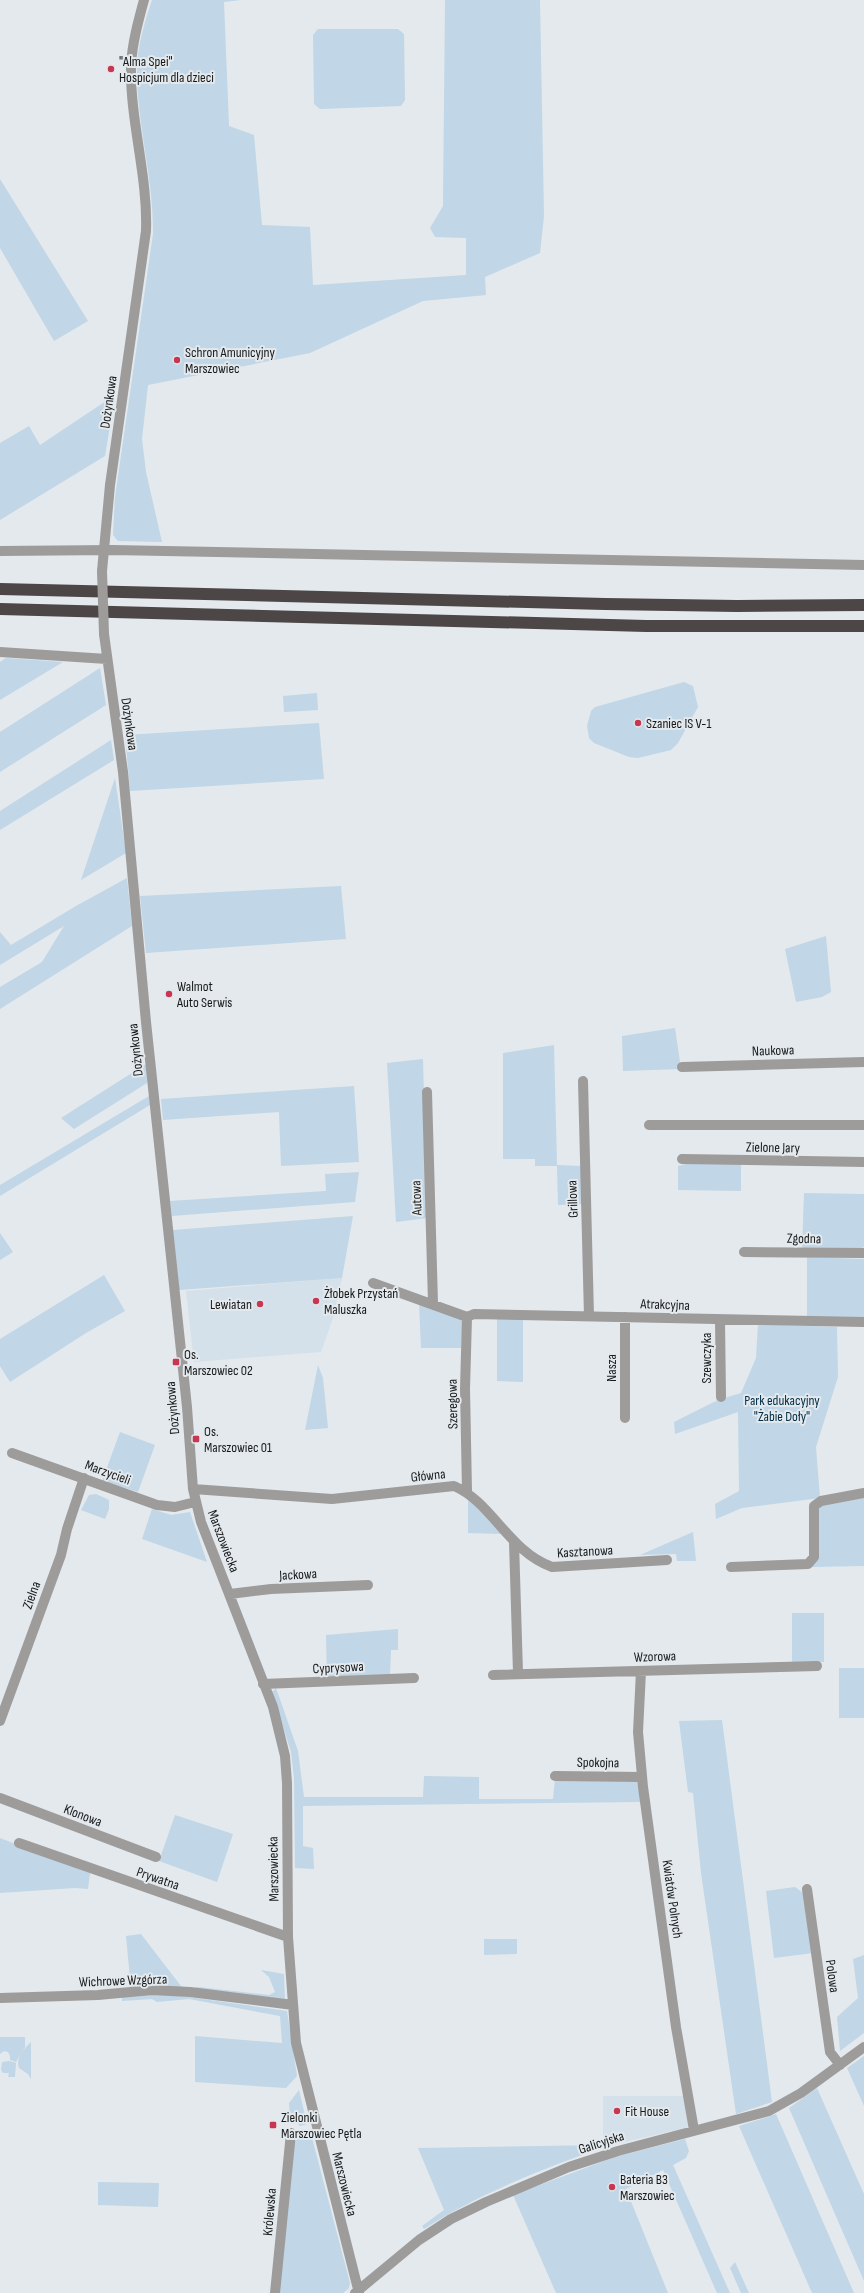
<svg xmlns="http://www.w3.org/2000/svg" width="864" height="2293" viewBox="0 0 864 2293" font-family="'Sofia Sans Condensed',sans-serif">
	<style>
		.built { fill: #d4e0ea }
		.green { fill: #c1d6e6 }
		.lines { fill: none; stroke-linecap: round; stroke-linejoin: round }
		.minor { stroke: #9e9b9b; stroke-width: 10 }
		.highway { stroke: #4d4646; stroke-width: 12 }
		.minor-bridge { stroke: #9e9b9b; stroke-width: 10 }
		.poi-dot { fill: #c83752; stroke: #e3e9ed; stroke-width: 1.5 }
		.labels { text-anchor: middle; stroke-width: 4; stroke-linejoin: round; paint-order: stroke }
		.poi-label { font-size: 14px; fill: #17191a; stroke: #e3e9ed; text-anchor: start }
		.street-label { font-size: 14px; fill: #17191a; stroke: #e3e9ed }
		.park-label { font-size: 14px; fill: #012d46; stroke: #e3e9ed }
	</style>
	<rect width="100%" height="100%" fill="#e3e9ed"/>
	<path class="built" d="M342 1278 333 1318 321 1352 194 1362 186 1291Z
		M603 2096H686L690 2127 603 2147Z"/>
	<path class="green" d="M152 0H241L224 2 229 126 254 135 262 225 310 227 313 285 466 275V238L435 237 430 228 443 206 445 0H540L544 216 540 253 485 277 486 295 423 301 310 353 148 385 142 439 146 472 162 542 118 541 113 535 115 497 153 234C154 177 136 123 137 66 138 44 145 21 152 0Z
		M318 29H398L404 34 405 100 401 106 320 109 314 104 313 35Z
		M0 179 88 321 54 341 0 248Z
		M115 395 105 456 0 520V443L29 426 40 445Z
		M6 658 63 662 0 700V662Z
		M100 668 106 705 0 772V732Z
		M684 682 693 686 698 707 678 743 671 750 638 758 629 757 594 743 589 738 587 726 591 711 595 707Z
		M317 693 318 710 284 712 283 696Z
		M319 723 324 779 130 791 125 735Z
		M111 740 114 760 0 830V811Z
		M115 778 126 853 81 880Z
		M127 878 132 926 0 1009V987L42 962 64 926 0 965V932L11 945 76 906Z
		M341 886 346 939 146 953 140 896Z
		M826 936 831 992 822 997 796 1002 785 949Z
		M675 1028 681 1069 623 1071 622 1036Z
		M554 1045 557 1165 583 1166 584 1204 558 1205 557 1166H535V1159H503V1053Z
		M423 1059 427 1218 396 1222 387 1063Z
		M146 1064 147 1083 74 1129 61 1118Z
		M354 1086 359 1162 281 1166 279 1112 163 1120 161 1099Z
		M149 1096 150 1105 0 1196V1185Z
		M690 1163H741V1191L678 1190V1166Z
		M359 1172 355 1202 172 1216 170 1201 326 1191 325 1174Z
		M804 1193 864 1194V1247L860 1249 802 1250Z
		M353 1216 342 1278 179 1290 173 1230Z
		M0 1233 13 1252 0 1260Z
		M807 1257 864 1259V1319L807 1318Z
		M104 1275 125 1311 86 1333 10 1382 0 1366V1339Z
		M419 1303 463 1318 461 1348H421Z
		M497 1317H523V1382L497 1381Z
		M758 1324 837 1327 838 1377 816 1447 820 1498 742 1508 716 1519 715 1504 739 1491 738 1412 675 1434 674 1422 718 1400 741 1393 756 1358Z
		M318 1365 323 1378 328 1428 305 1430Z
		M120 1432 155 1445 138 1492 102 1481Z
		M96 1494 109 1500V1509L105 1519 81 1510 89 1495Z
		M468 1496 503 1534 468 1533Z
		M864 1496V1566L812 1567 818 1509 823 1502Z
		M152 1509 171 1515 190 1512 207 1562 142 1539Z
		M693 1532 696 1561H677L676 1554 640 1555Z
		M792 1613H824V1662H792Z
		M398 1629V1650H391L390 1675 327 1678 326 1635Z
		M839 1668H864V1718H839Z
		M276 1688 298 1751 304 1797H423L424 1776 479 1777V1799H553L555 1779 639 1780 641 1802 303 1806V1846L313 1848 314 1869 295 1868 294 1778 291 1752 272 1692Z
		M722 1720 772 2102 736 2114 701 1873 693 1793 688 1792 679 1721Z
		M175 1815 233 1834 217 1882 159 1861Z
		M0 1838 90 1873 88 1889 75 1888 0 1893Z
		M795 1887 806 1895 813 1953 774 1958 766 1891Z
		M141 1934 184 1990 198 1987 269 1995 275 1992 269 1977 261 1970 284 1974 285 2002 131 1990 126 1936Z
		M484 1939H517V1954L484 1955Z
		M864 1955V2033L840 2051 837 2017 858 1998 853 1959Z
		M167 1994 287 2011 297 2076 286 2088 195 2082V2036L282 2043 280 2016 189 1999 157 2002 152 1999 122 2001V1996Z
		M0 2037H25V2047L16 2062 10 2060V2056L8 2052 4 2051 0 2054Z
		M31 2042V2079L28 2074 19 2068C15 2057 26 2047 31 2042Z
		M864 2056V2106L847 2068Z
		M9 2061 16 2063 15 2077H8L9 2073H3L1 2070 2 2062Z
		M817 2088 864 2194V2281L789 2108Z
		M299 2090 307 2124 300 2126 290 2117 289 2103Z
		M776 2114 854 2293H812L739 2126Z
		M309 2137 312 2138 350 2283 349 2288 343 2293H278L292 2145 297 2139Z
		M685 2139 689 2151 686 2158 673 2165 730 2293H717L663 2170 626 2189 668 2293H556L513 2195 615 2157Z
		M603 2145V2147C541 2170 480 2193 424 2229L422 2226 444 2210 418 2148Z
		M98 2182 159 2183 158 2207 98 2205Z
		M735 2262 749 2293H741L730 2268Z"/>
	<g class="lines">
		<path class="minor" d="M0 551 113 550 864 565
			M102 571 110 485 146 231C148 176 130 122 131 66 132 44 138 22 144 0
			M104 634 123 772 146 1022 187 1407 193 1489 201 1522 273 1707 285 1756 287 1783 288 1937 296 2043 359 2293
			M0 652 107 659
			M682 1067 864 1062
			M583 1081 589 1316
			M427 1092 433 1303
			M649 1125H864
			M682 1159 864 1162
			M744 1252 864 1253
			M373 1283 467 1317
			M467 1317 474 1314 864 1322
			M467 1317 465 1389 467 1491
			M720 1320 721 1397
			M625 1418V1317
			M12 1453 157 1505 175 1507 195 1502
			M193 1489 332 1499 454 1486C492 1502 509 1552 552 1567L667 1560
			M514 1542 518 1673
			M731 1567 808 1564 814 1557V1506L821 1501 864 1493
			M230 1594 271 1589 368 1585
			M641 1671 638 1732 643 1787 676 2027 694 2130
			M493 1675 817 1666
			M263 1684 414 1678
			M0 1721 61 1555 67 1529 84 1478
			M555 1776 642 1777
			M0 1798 156 1857
			M19 1843 288 1937
			M807 1889 830 2052 840 2065
			M0 1998 98 1995 152 1990 190 1992 293 2005
			M275 2293 291 2133
			M355 2293 419 2240 451 2219 486 2202 569 2167 618 2151 769 2111 801 2093 864 2047"/>
		<path class="highway" d="M0 589 605 604 737 606 864 605
			M0 609 646 626H864"/>
		<path class="minor-bridge" d="M102 571 104 634"/>
	</g>
	<g class="poi-dot">
		<circle cx="111" cy="69" r="4"/>
		<circle cx="177" cy="360" r="4"/>
		<circle cx="638" cy="723" r="4"/>
		<circle cx="169" cy="994" r="4"/>
		<circle cx="316" cy="1301" r="4"/>
		<circle cx="260" cy="1304" r="4"/>
		<rect x="172" y="1358" width="8" height="8" rx="2"/>
		<rect x="192" y="1435" width="8" height="8" rx="2"/>
		<circle cx="617" cy="2111" r="4"/>
		<rect x="269" y="2121" width="8" height="8" rx="2"/>
		<circle cx="612" cy="2187" r="4"/>
	</g>
	<g class="labels">
		<g class="poi-label">
			<text x="119" y="66">"Alma Spei"<tspan x="119" dy="16">Hospicjum dla dzieci</tspan></text>
			<text x="185" y="357">Schron Amunicyjny<tspan x="185" dy="16">Marszowiec</tspan></text>
			<text x="646" y="728">Szaniec IS V-1</text>
			<text x="177" y="991">Walmot<tspan x="177" dy="16">Auto Serwis</tspan></text>
			<text x="324" y="1298">Żłobek Przystań<tspan x="324" dy="16">Maluszka</tspan></text>
			<text x="252" y="1309" text-anchor="end">Lewiatan</text>
			<text x="184" y="1359">Os.<tspan x="184" dy="16">Marszowiec 02</tspan></text>
			<text x="204" y="1436">Os.<tspan x="204" dy="16">Marszowiec 01</tspan></text>
			<text x="625" y="2116">Fit House</text>
			<text x="281" y="2122">Zielonki<tspan x="281" dy="16">Marszowiec Pętla</tspan></text>
			<text x="620" y="2184">Bateria B3<tspan x="620" dy="16">Marszowiec</tspan></text>
		</g>
		<g class="street-label">
			<text transform="translate(108 402) rotate(-82)" y="5">Dożynkowa</text>
			<text transform="translate(130 724) rotate(82)" y="5">Dożynkowa</text>
			<text transform="translate(135 1050) rotate(-96)" y="5">Dożynkowa</text>
			<text transform="translate(773 1050) rotate(-2)" y="5">Naukowa</text>
			<text transform="translate(773 1147) rotate(1)" y="5">Zielone Jary</text>
			<text transform="translate(416 1198) rotate(-92)" y="5">Autowa</text>
			<text transform="translate(572 1199) rotate(-92)" y="5">Grillowa</text>
			<text transform="translate(804 1238) rotate(1)" y="5">Zgodna</text>
			<text transform="translate(665 1304) rotate(2)" y="5">Atrakcyjna</text>
			<text transform="translate(706 1358) rotate(-90)" y="5">Szewczyka</text>
			<text transform="translate(611 1368) rotate(-90)" y="5">Nasza</text>
			<text transform="translate(452 1404) rotate(-91)" y="5">Szeregowa</text>
			<text transform="translate(172 1408) rotate(-95)" y="5">Dożynkowa</text>
			<text transform="translate(108 1472) rotate(20)" y="5">Marzycieli</text>
			<text transform="translate(428 1475) rotate(-6)" y="5">Główna</text>
			<text transform="translate(224 1541) rotate(69)" y="5">Marszowiecka</text>
			<text transform="translate(585 1551) rotate(-3)" y="5">Kasztanowa</text>
			<text transform="translate(298 1574) rotate(-3)" y="5">Jackowa</text>
			<text transform="translate(31 1595) rotate(-70)" y="5">Zielna</text>
			<text transform="translate(655 1656) rotate(-2)" y="5">Wzorowa</text>
			<text transform="translate(338 1667) rotate(-3)" y="5">Cyprysowa</text>
			<text transform="translate(598 1762) rotate(1)" y="5">Spokojna</text>
			<text transform="translate(83 1815) rotate(21)" y="5">Klonowa</text>
			<text transform="translate(273 1869) rotate(-91)" y="5">Marszowiecka</text>
			<text transform="translate(158 1878) rotate(19)" y="5">Prywatna</text>
			<text transform="translate(673 1899) rotate(82)" y="5">Kwiatów Polnych</text>
			<text transform="translate(833 1976) rotate(82)" y="5">Polowa</text>
			<text transform="translate(123 1980) rotate(-2)" y="5">Wichrowe Wzgórza</text>
			<text transform="translate(601 2142) rotate(-18)" y="5">Galicyjska</text>
			<text transform="translate(345 2184) rotate(76)" y="5">Marszowiecka</text>
			<text transform="translate(269 2212) rotate(-85)" y="5">Królewska</text>
		</g>
		<g class="park-label">
			<text x="782" y="1405">Park edukacyjny<tspan x="782" dy="16">"Żabie Doły"</tspan></text>
		</g>
	</g>
</svg>
